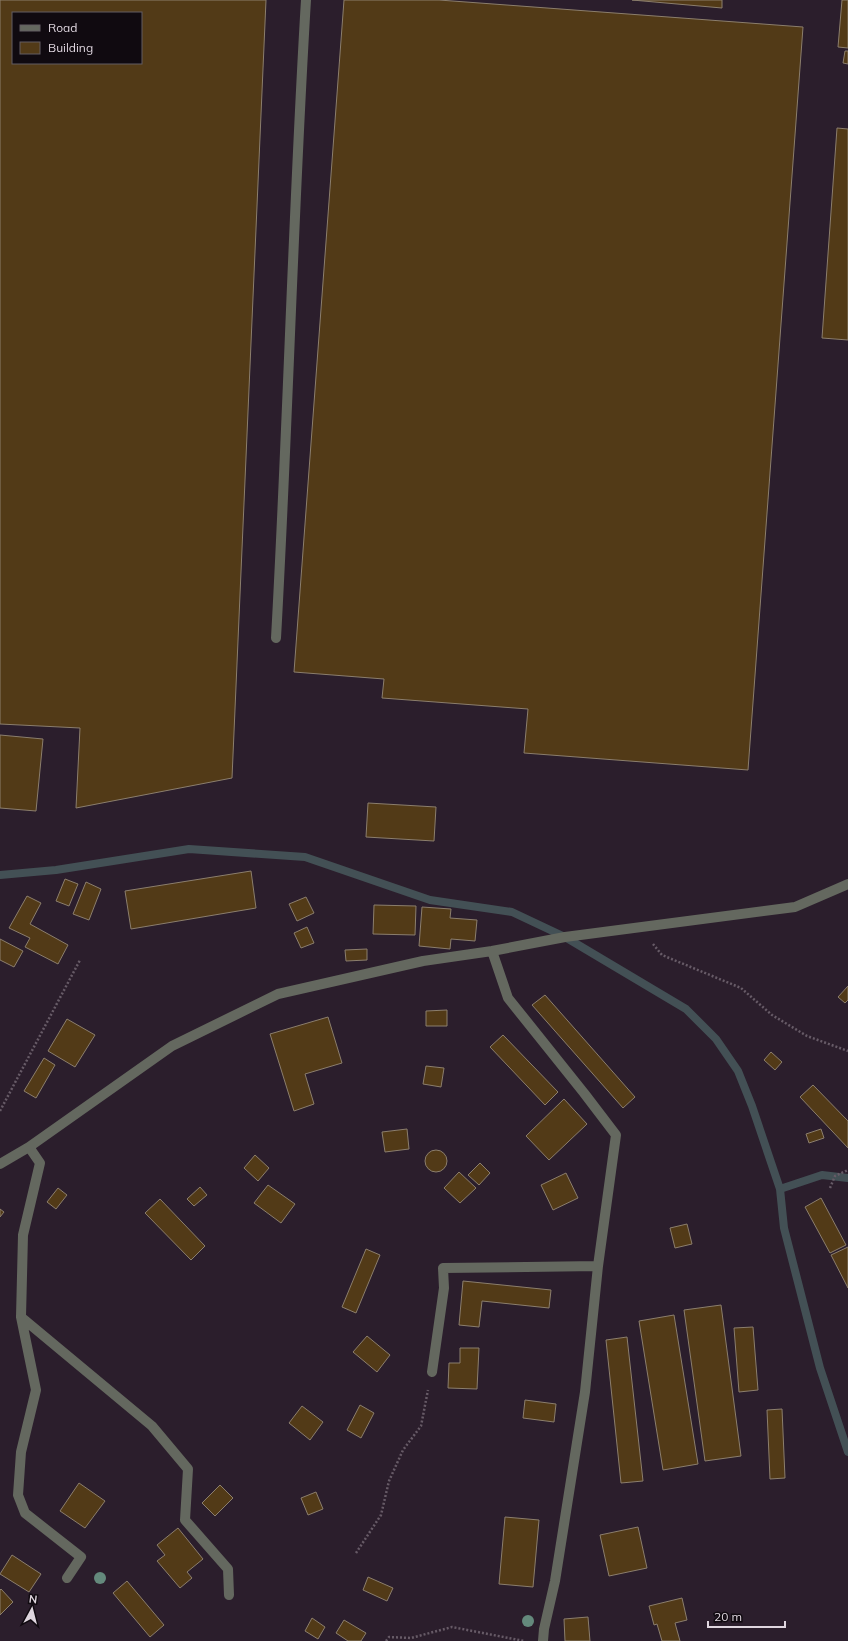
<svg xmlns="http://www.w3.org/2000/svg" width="848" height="1641" viewBox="0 0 848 1641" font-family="Mulish,sans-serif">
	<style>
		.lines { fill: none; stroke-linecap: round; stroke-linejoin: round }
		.stream { stroke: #435055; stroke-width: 8 }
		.building { fill: #523a17; stroke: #8b7e6d; fill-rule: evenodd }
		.path { stroke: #675b67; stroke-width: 2.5; stroke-dasharray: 2 2; stroke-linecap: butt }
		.minor { stroke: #64685f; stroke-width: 10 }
		.tree { fill: #64897c }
	</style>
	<rect width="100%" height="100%" fill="#2b1e2c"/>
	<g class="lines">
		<path class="stream" d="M0 875 56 870 189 849 305 857 430 900 512 912 565 937 686 1009 716 1039 738 1071 752 1106 780 1189 784 1228 820 1368 848 1452
			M780 1189 822 1175 848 1178"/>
	</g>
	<path class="building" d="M0 0H266L232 778 76 808 80 728 0 724ZM13 13H141V63H13Z
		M344 0H439L803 27 748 770 524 753 528 709 382 698 384 679 294 672Z
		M632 0H722V8Z
		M842 0H848V48L838 47Z
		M845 51H848V64L843 63Z
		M837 128 848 129V340L822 338Z
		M0 735 43 739 36 811 0 808Z
		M368 803 436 807 434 841 366 837Z
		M251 871 256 908 131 929 125 891Z
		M65 879 78 884 69 906 56 901Z
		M86 882 101 889 89 920 73 914Z
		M27 896 41 903 30 924 68 945 58 964 25 947 30 938 9 928Z
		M306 897 314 913 297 921 289 904Z
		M374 905 416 906 415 935 373 934Z
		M422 907 451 909 450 918 477 920 475 941 451 939 450 949 419 946Z
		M307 927 314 943 301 948 294 933Z
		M0 939 23 951 14 967 0 960Z
		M367 949V960L346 961 345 950Z
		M848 986V1000L845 1003 838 997Z
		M545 995 635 1097 623 1108 532 1005Z
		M447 1010V1026H426V1011Z
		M328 1017 342 1063 305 1074 314 1104 294 1111 270 1034Z
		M67 1019 95 1035 75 1067 48 1051Z
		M503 1035 558 1092 545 1105 490 1047Z
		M771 1052 782 1062 775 1070 764 1060Z
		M44 1058 55 1065 36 1098 24 1091Z
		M426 1066 444 1068 441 1087 423 1084Z
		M813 1085 848 1121V1148L800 1097Z
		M564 1099 587 1124 549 1160 526 1136Z
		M407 1129 409 1149 385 1152 382 1132Z
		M821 1129 824 1138 809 1143 806 1134Z
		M425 1161a11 11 0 1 1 22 0a11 11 0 1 1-22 0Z
		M255 1155 269 1168 258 1181 244 1168Z
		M480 1163 490 1173 479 1185 468 1175Z
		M459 1172 476 1188 460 1203 444 1188Z
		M566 1173 578 1198 553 1210 541 1185Z
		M268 1185 295 1204 281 1223 254 1203Z
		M200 1187 207 1195 194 1206 187 1199Z
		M58 1188 67 1195 56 1209 47 1202Z
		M821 1198 846 1245 830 1253 805 1207Z
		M160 1199 205 1246 191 1260 145 1213Z
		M0 1209 4 1212 0 1217Z
		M687 1224 692 1244 675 1248 670 1228Z
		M848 1247V1288L831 1255Z
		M366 1249 380 1255 356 1313 342 1307Z
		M463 1281 551 1290 549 1308 482 1301 479 1327 459 1325Z
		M721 1305 741 1456 705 1461 684 1310Z
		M674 1315 698 1464 663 1470 639 1321Z
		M753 1327 758 1390 739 1392 734 1328Z
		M367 1336 390 1355 377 1372 353 1352Z
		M627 1337 643 1481 621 1483 606 1340Z
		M460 1348H479L477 1389 448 1388 449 1363H460Z
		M525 1400 556 1404 554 1422 523 1418Z
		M360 1405 374 1413 361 1438 347 1430Z
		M302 1406 323 1422 310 1440 289 1423Z
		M782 1409 785 1478 770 1479 767 1410Z
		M79 1483 105 1501 85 1528 60 1511Z
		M220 1485 233 1498 215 1516 202 1503Z
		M316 1492 323 1509 308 1515 301 1498Z
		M505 1517 539 1520 533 1587 499 1584Z
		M638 1527 647 1568 609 1576 600 1535Z
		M178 1528 203 1559 187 1572 192 1578 180 1588 157 1561 165 1555 157 1545Z
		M12 1555 41 1574 29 1592 0 1574Z
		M368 1577 393 1588 387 1601 363 1590Z
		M127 1581 164 1625 150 1637 113 1593Z
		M1 1589 13 1602 0 1615V1590Z
		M682 1598 687 1620 675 1623 680 1641H662L657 1624 654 1625 649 1606Z
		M588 1617 590 1641H565L564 1619Z
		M312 1618 325 1627 318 1639 305 1631Z
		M344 1620 366 1633 361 1641H348L336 1633Z"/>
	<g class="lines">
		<path class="path" d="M653 944 662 955 741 988 772 1015 807 1036 848 1051
			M0 1111 80 960
			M830 1188 835 1176 848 1170
			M356 1553 381 1515 389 1481 403 1450 421 1426 428 1390
			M386 1641 389 1637 411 1638 452 1627 524 1641"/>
		<path class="minor" d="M276 638C288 425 293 212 306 0
			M492 951 508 998 584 1093 616 1135 598 1266 585 1392 555 1581 544 1629 543 1641
			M29 1147 40 1163 23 1235 21 1317 36 1390 21 1452 18 1495 25 1513 81 1557 67 1578
			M0 1164 29 1147 172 1046 278 994 423 961 492 951 565 937 795 907 848 884
			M21 1317 152 1426 188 1469 185 1520 228 1569 229 1595
			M432 1372 444 1288 443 1268 598 1266"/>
	</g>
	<g class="tree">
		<circle cx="100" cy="1578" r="6"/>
		<circle cx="528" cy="1621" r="6"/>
	</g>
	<rect x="12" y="12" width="130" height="52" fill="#100a10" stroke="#635c63"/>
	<rect x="20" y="25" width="20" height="6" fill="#64685f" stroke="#635c63"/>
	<text x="48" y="32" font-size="12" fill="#dfd6df">Road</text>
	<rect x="20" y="42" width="20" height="12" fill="#523a17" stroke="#635c63"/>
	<text x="48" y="52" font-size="12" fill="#dfd6df">Building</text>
	<g transform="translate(32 1609) rotate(7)" stroke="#100a10" stroke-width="3" paint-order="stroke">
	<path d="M0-3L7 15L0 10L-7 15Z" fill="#dfd6df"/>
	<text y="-6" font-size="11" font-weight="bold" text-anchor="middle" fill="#dfd6df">N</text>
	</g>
	<path d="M708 1621v6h77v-6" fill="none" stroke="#dfd6df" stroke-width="2"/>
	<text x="714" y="1621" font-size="12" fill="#dfd6df" stroke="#100a10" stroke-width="3" paint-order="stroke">20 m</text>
</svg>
